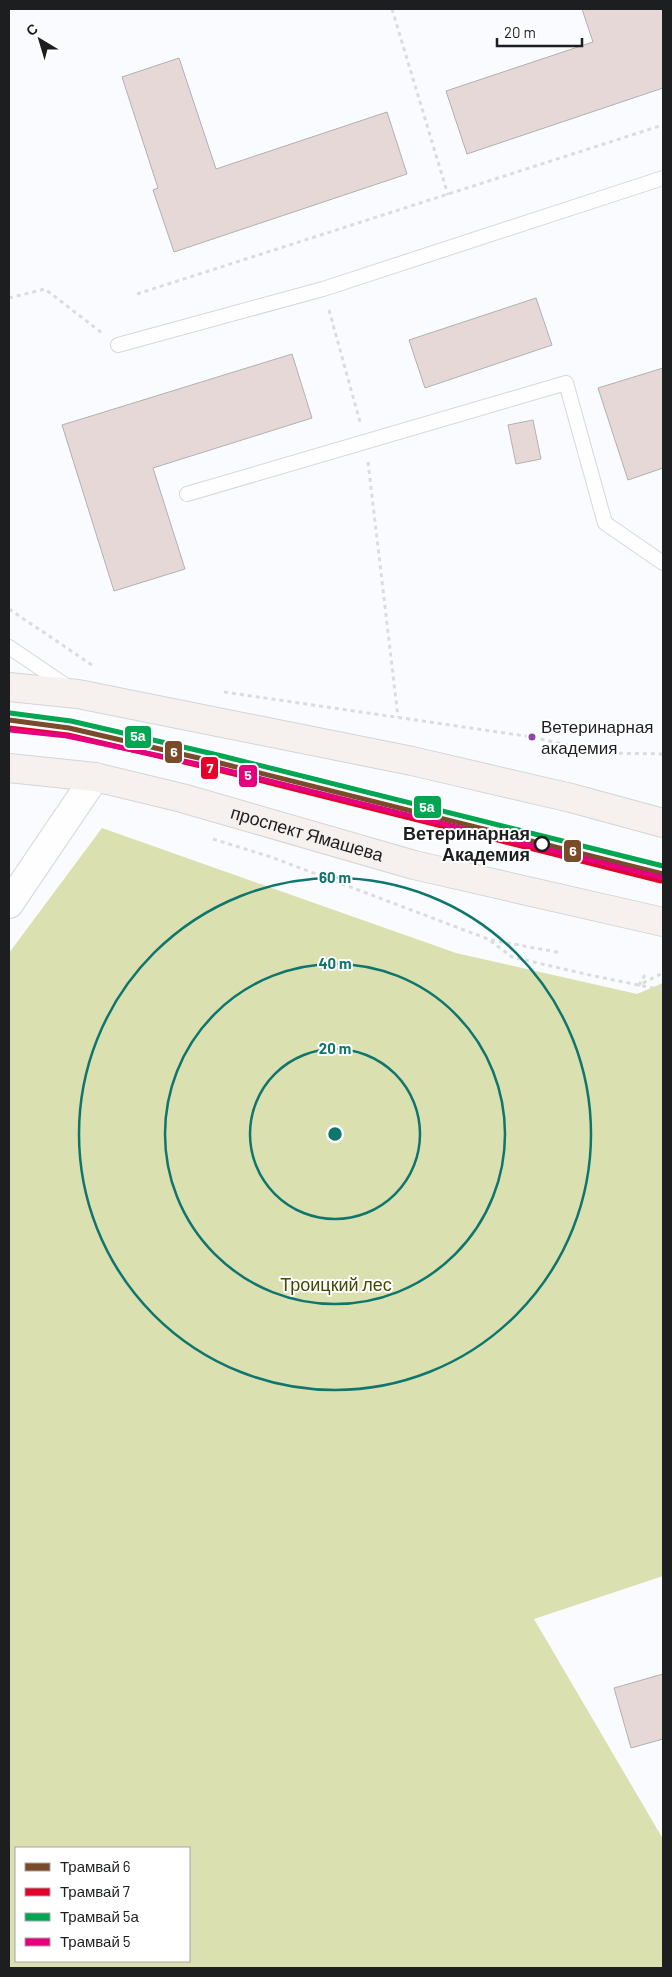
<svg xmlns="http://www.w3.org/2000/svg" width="672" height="1977" viewBox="0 0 672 1977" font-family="Barlow,sans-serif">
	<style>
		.forest { fill: #dae0af; fill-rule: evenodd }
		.building { fill: #e6d8d6; stroke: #b1b1b2 }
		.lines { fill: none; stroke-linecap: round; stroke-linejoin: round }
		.service-casing { stroke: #d6d8d9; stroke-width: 16 }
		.minor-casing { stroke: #d6d8d9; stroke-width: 30 }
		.primary-casing { stroke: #d4d5d7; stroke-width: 30 }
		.path { stroke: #dcdcdd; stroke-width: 3; stroke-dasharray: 4 4; stroke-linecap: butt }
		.service { stroke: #fefeff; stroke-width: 14 }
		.minor { stroke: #fefeff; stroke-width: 28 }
		.primary { stroke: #f6f0ee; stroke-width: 28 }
		.tram-1-casing { stroke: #fff; stroke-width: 9 }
		.tram-2-casing { stroke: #fff; stroke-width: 9 }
		.tram-3-casing { stroke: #fff; stroke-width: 9 }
		.tram-4-casing { stroke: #fff; stroke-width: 9 }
		.tram-1 { stroke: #7a4b2a; stroke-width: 5 }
		.tram-2 { stroke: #e4002b; stroke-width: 5 }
		.tram-3 { stroke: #00a651; stroke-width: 5 }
		.tram-4 { stroke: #e5007d; stroke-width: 5 }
		.ring { fill: none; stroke: #0f766e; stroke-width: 2.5 }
		.bus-dot { fill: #8e44ad; stroke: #fff; stroke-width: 2 }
		.stop-dot { fill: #fff; stroke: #1d1e20; stroke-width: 2.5 }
		.labels { text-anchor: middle; stroke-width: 4; stroke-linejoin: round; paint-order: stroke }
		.bus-label { font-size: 17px; fill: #1d1e20; stroke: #fff; text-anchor: start }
		.street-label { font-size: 18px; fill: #1d1e20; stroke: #fff }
		.stop-label { font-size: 18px; font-weight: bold; fill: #1d1e20; stroke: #fff; text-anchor: end }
		.park-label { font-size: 18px; fill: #454900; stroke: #fff }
		.centre { fill: #0f766e; stroke: #fff; stroke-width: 2.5 }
		.ring-label { font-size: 15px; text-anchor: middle; font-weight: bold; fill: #0f766e; stroke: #fff; stroke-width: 4; stroke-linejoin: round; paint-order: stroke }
		.line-badge { stroke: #fff; stroke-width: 2 }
		.badge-label { font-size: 14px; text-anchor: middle; font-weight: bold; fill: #fff }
	</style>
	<rect width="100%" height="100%" fill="#f9fbfe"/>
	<path class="forest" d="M102 828 456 953 637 994 663 983V1576L534 1619 663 1839V1968H9V953ZM16 1848H189V1961H16Z"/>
	<path class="building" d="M582 9H663V88L467 154 446 91 593 42Z
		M179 58 216 169 387 112 407 174 174 252 153 190 158 188 122 77Z
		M536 298 552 345 425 388 409 340Z
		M292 354 312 418 153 468 185 569 114 591 62 425Z
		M663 368V468L628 480 598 388Z
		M533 420 541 459 516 464 508 425Z
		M663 1674V1739L631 1748 614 1688Z"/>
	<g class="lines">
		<g class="service-casing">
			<path id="service" d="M118 345 323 289 663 178
				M187 494 566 383 605 523 663 563
				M9 647 68 687"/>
		</g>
		<g class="minor-casing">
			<path id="minor" d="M9 904 95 777"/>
		</g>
		<g class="primary-casing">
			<g id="primary">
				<path d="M9 687 78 694 412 761 571 798 663 823"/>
				<path id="s1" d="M9 768 95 777 182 798 414 865 663 922"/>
			</g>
		</g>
		<path class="path" d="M392 9 448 195
			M137 294 663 125
			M9 298 45 289 102 333
			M329 310 360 422
			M368 462 398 717
			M9 609 95 667
			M224 692 532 737 600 753 663 754
			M213 839 271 857 488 939 512 957 594 976 663 990
			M491 940 562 953
			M645 975 639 985 663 973"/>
		<use href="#service" class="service"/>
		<use href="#minor" class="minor"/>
		<use href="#primary" class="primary"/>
		<g class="tram-1-casing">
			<path id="tram-1" d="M9 720 69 728 220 763 663 874"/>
		</g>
		<g class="tram-2-casing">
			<path id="tram-2" d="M9 728 68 735 218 770 661 881"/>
		</g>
		<g class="tram-3-casing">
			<path id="tram-3" d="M10 713 71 721 222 756 663 866"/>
		</g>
		<g class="tram-4-casing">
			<path id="tram-4" d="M10 730 67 736 221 769 663 878"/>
		</g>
		<use href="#tram-1" class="tram-1"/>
		<use href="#tram-2" class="tram-2"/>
		<use href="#tram-3" class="tram-3"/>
		<use href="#tram-4" class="tram-4"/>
	</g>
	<g class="ring">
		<circle cx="335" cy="1134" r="85"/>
		<circle cx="335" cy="1134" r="170"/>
		<circle cx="335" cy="1134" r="256"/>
	</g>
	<circle class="bus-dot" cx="532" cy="737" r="4.5"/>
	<circle class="stop-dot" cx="542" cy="844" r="7"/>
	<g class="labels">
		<g class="bus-label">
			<text x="541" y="733">Ветеринарная<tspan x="541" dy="21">академия</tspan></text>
		</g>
		<g class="street-label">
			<text dy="6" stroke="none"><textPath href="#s1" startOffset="306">проспект Ямашева</textPath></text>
		</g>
		<g class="stop-label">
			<text x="530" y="840">Ветеринарная<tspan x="530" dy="21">Академия</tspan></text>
		</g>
		<g class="park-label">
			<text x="336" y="1291">Троицкий лес</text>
		</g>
	</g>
	<circle cx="335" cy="1134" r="8" class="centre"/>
	<g class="ring-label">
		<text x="335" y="883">60 m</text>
		<text x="335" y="969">40 m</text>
		<text x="335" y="1054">20 m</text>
	</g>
	<g class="line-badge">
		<rect x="124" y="725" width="28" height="24" rx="5" fill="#00a651"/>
		<rect x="164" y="740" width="19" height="24" rx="5" fill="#7a4b2a"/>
		<rect x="200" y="756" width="19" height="24" rx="5" fill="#e4002b"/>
		<rect x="238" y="764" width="20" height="24" rx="5" fill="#e5007d"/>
		<rect x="413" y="795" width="29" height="24" rx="5" fill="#00a651"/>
		<rect x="563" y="839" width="19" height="24" rx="5" fill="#7a4b2a"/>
	</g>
	<g class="badge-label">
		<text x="138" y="741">5а</text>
		<text x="174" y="757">6</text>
		<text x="210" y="773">7</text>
		<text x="248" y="780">5</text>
		<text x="427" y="812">5а</text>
		<text x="573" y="856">6</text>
	</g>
	<rect width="672" height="1977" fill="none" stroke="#1d1e20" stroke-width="20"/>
	<rect x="15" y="1847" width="175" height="115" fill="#ffffff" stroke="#a5a5a6"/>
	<rect x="25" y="1863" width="25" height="8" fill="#7a4b2a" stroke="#a5a5a6"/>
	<text x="60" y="1872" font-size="15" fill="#1d1e20">Трамвай 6</text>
	<rect x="25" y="1888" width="25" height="8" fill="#e4002b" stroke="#a5a5a6"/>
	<text x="60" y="1897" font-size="15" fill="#1d1e20">Трамвай 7</text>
	<rect x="25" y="1913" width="25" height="8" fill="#00a651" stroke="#a5a5a6"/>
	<text x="60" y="1922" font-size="15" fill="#1d1e20">Трамвай 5а</text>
	<rect x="25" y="1938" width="25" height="8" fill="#e5007d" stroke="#a5a5a6"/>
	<text x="60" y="1947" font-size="15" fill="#1d1e20">Трамвай 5</text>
	<g transform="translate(40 40) rotate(322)" stroke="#ffffff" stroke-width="4" paint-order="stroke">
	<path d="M0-4L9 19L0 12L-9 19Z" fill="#1d1e20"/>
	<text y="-8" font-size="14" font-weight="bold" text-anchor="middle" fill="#1d1e20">С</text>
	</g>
	<path d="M497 38v8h85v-8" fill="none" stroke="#1d1e20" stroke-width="2.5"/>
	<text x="504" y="38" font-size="15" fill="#1d1e20" stroke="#ffffff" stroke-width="4" paint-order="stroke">20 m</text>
</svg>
